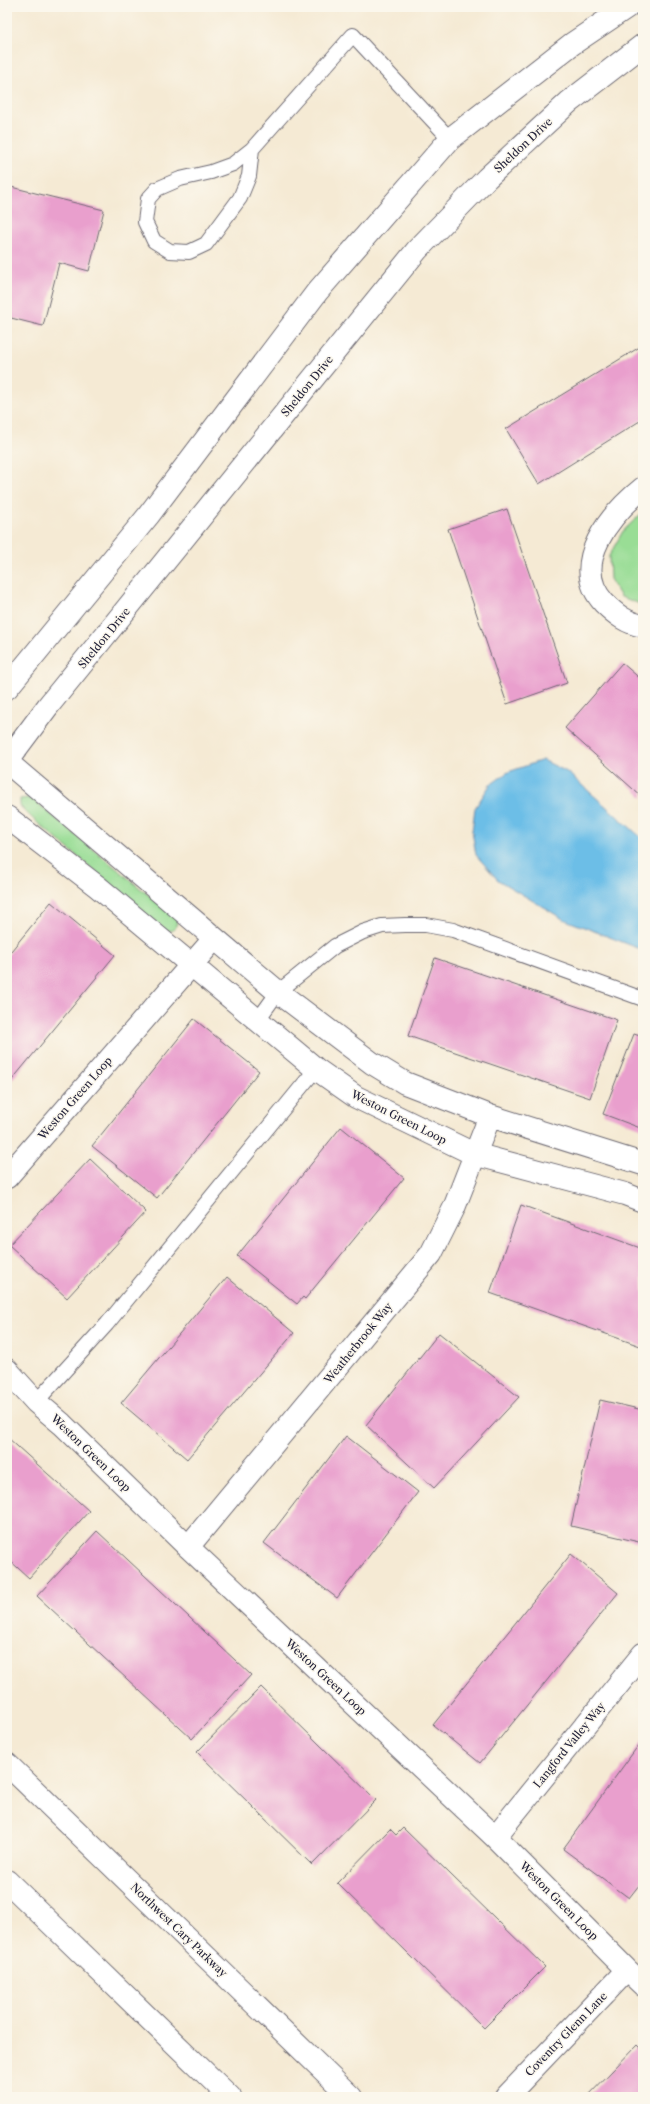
<svg xmlns="http://www.w3.org/2000/svg" width="650" height="2104" viewBox="0 0 650 2104" font-family="'Libre Caslon Text',serif">
	<style>
		.green { fill: #99dd95; stroke: #5e8068 }
		.water { fill: #6cbee7; stroke: #477091 }
		.building { fill: #e99fcd }
		.lines { fill: none; stroke-linecap: round; stroke-linejoin: round }
		.lane-casing { stroke: #6c6871; stroke-width: 16 }
		.street-casing { stroke: #6c6871; stroke-width: 24 }
		.secondary-casing { stroke: #6c6871; stroke-width: 24 }
		.primary-casing { stroke: #6c6871; stroke-width: 24 }
		.lane { stroke: #fff; stroke-width: 14 }
		.street { stroke: #fff; stroke-width: 22 }
		.secondary { stroke: #fff; stroke-width: 22 }
		.primary { stroke: #fff; stroke-width: 22 }
		.labels { text-anchor: middle; stroke-width: 3; stroke-linejoin: round; paint-order: stroke }
		.street-label { font-size: 11px; fill: #22223b; stroke: #fbf7ec }
	</style>
	<rect width="100%" height="100%" fill="#fbf7ec"/>
	<filter id="ink" filterUnits="userSpaceOnUse"><feTurbulence type="fractalNoise" baseFrequency=".025" numOctaves="2"/><feDisplacementMap in="SourceGraphic" scale="8" xChannelSelector="R" yChannelSelector="G"/><feConvolveMatrix kernelMatrix="1 2 1 2 8 2 1 2 1" color-interpolation-filters="sRGB"/></filter>
	<filter id="wash" filterUnits="userSpaceOnUse"><feTurbulence type="fractalNoise" baseFrequency=".012" numOctaves="4" result="noise"/><feDisplacementMap in="SourceGraphic" scale="16" xChannelSelector="R" yChannelSelector="G"/><feGaussianBlur stdDeviation="0.9" result="paint"/><feColorMatrix in="noise" values="0 0 0 0 0 0 0 0 0 0 0 0 0 0 0 0 0 1.4 0 .05"/><feComposite in="paint" operator="in"/></filter>
	<g filter="url(#wash)">
		<rect width="100%" height="100%" fill="#f5ead4"/>
		<path class="green" d="M643 512V605L621 597 610 579 609 556 623 531Z
			M28 798 35 801 175 917 177 922 175 929 171 931 163 929 33 819 20 806V799Z"/>
		<path class="water" d="M543 760 567 772 643 839V950L563 919 498 880 476 855 472 831 475 808 490 785 508 772Z"/>
		<g id="blocks">
			<path class="building" d="M7 186 104 210 89 271 59 263 43 326 7 317Z
				M643 345V419L539 484 506 429Z
				M507 509 567 683 507 704 448 529Z
				M622 663 643 681V798L565 728Z
				M51 902 115 955 7 1086V956Z
				M435 958 617 1020 590 1098 408 1036Z
				M194 1019 259 1071 157 1198 92 1146Z
				M634 1034 643 1037V1129L603 1114Z
				M341 1127 404 1178 305 1299 303 1297 297 1304 237 1256Z
				M90 1159 146 1212 67 1298 9 1245Z
				M521 1205 643 1249V1347L490 1293Z
				M227 1277 294 1333 187 1459 121 1403Z
				M439 1333 519 1397 434 1488 366 1425Z
				M600 1400 643 1410V1543L571 1526Z
				M346 1436 418 1492 337 1598 264 1543Z
				M7 1437 89 1511 29 1578 7 1558Z
				M97 1531 251 1675 192 1739 37 1596Z
				M571 1554 618 1593 480 1763 433 1725Z
				M261 1687 376 1800 312 1865 197 1752Z
				M643 1739V1880L629 1898 563 1849Z
				M403 1828 545 1967 484 2028 337 1883 390 1829 396 1835Z
				M637 2045 643 2051V2097H587Z"/>
		</g>
	</g>
	<g filter="url(#ink)">
		<use href="#blocks" fill-opacity="0" stroke="#6c6871" stroke-width="1"/>
		<g class="lines">
			<g class="lane-casing">
				<path id="lane" d="M252 149 233 164 211 172 180 179 157 189 148 199 145 222 154 241 170 251 189 252 206 244 240 198 249 176 252 149 353 35 450 139
					M257 1021 278 992 335 946 363 932 382 926 405 925H426L453 930 643 999
					M36 1402 107 1324 316 1069"/>
			</g>
			<g class="street-casing">
				<path id="street" d="M643 488C611 514 568 564 604 603 616 615 627 623 643 626
					M7 762 278 992 372 1063 405 1083 490 1116 643 1164
					M7 817 98 887 316 1069 356 1097 474 1154 625 1194 643 1201
					M7 1177 214 939
					M7 1370 36 1402 62 1424 188 1547 495 1837 627 1970 643 1985
					M188 1547 431 1254 454 1208 490 1116
					M495 1837 643 1654
					M506 2097 627 1970"/>
			</g>
			<g class="secondary-casing">
				<path id="secondary" d="M7 688 148 516 317 292 450 139 572 44 627 7
					M7 761 48 706 417 250 487 178 569 102 643 45"/>
			</g>
			<g class="primary-casing">
				<path id="primary" d="M7 1764 351 2097
					M7 1881 230 2097"/>
			</g>
			<use href="#lane" class="lane"/>
			<use href="#street" class="street"/>
			<use href="#secondary" class="secondary"/>
			<use href="#primary" class="primary"/>
		</g>
	</g>
	<g class="labels">
		<g class="street-label">
			<text transform="translate(523 145) rotate(-43)" y="4">Sheldon Drive</text>
			<text transform="translate(307 386) rotate(-51)" y="4">Sheldon Drive</text>
			<text transform="translate(104 638) rotate(-51)" y="4">Sheldon Drive</text>
			<text transform="translate(75 1098) rotate(-49)" y="4">Weston Green Loop</text>
			<text transform="translate(399 1117) rotate(27)" y="4">Weston Green Loop</text>
			<text transform="translate(358 1343) rotate(-51)" y="4">Weatherbrook Way</text>
			<text transform="translate(91 1453) rotate(44)" y="4">Weston Green Loop</text>
			<text transform="translate(326 1677) rotate(43)" y="4">Weston Green Loop</text>
			<text transform="translate(569 1745) rotate(-51)" y="4">Langford Valley Way</text>
			<text transform="translate(559 1901) rotate(45)" y="4">Weston Green Loop</text>
			<text transform="translate(179 1930) rotate(44)" y="4">Northwest Cary Parkway</text>
			<text transform="translate(566 2034) rotate(-46)" y="4">Coventry Glenn Lane</text>
		</g>
	</g>
	<rect width="650" height="2104" fill="none" stroke="#fbf7ec" stroke-width="24"/>
</svg>
